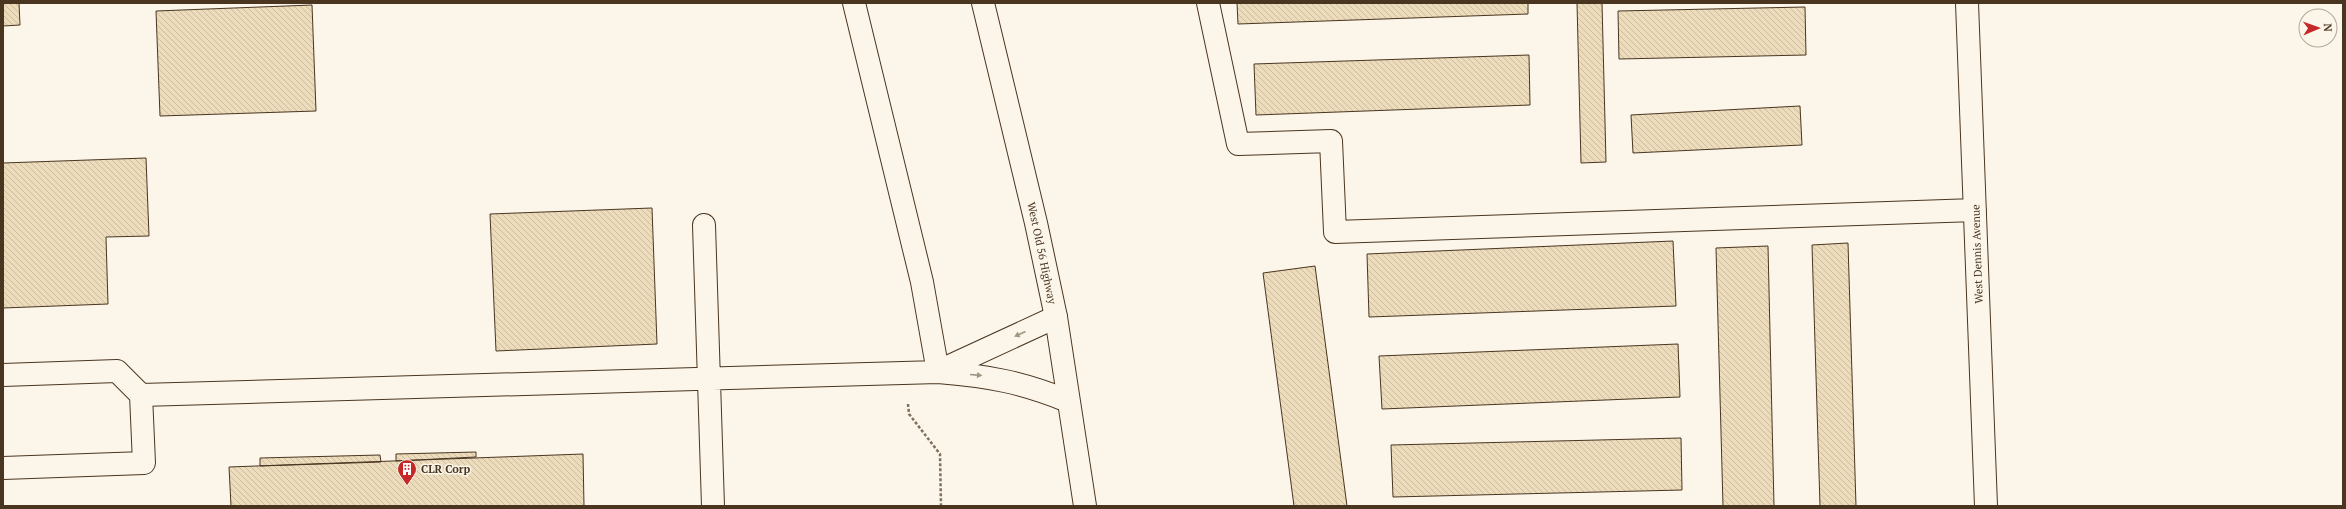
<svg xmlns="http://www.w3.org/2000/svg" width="2346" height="509" viewBox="0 0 2346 509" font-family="'PT Serif',serif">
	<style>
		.building { fill: url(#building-back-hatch); stroke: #4a3520 }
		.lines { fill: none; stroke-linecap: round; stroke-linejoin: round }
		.minor-casing { stroke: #4a3520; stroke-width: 24 }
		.major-casing { stroke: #4a3520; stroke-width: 24 }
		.path { stroke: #7f6f5c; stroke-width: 2.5; stroke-dasharray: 3 2; stroke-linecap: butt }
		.minor { stroke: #fbf6e9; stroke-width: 22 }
		.major { stroke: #fbf6e9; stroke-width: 22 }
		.oneway { fill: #a29684 }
		.labels { text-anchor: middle; stroke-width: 3; stroke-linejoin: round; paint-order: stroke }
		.street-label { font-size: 11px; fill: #4a3520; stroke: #fbf6e9 }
		.poi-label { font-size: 11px; font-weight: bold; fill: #4a3520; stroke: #fbf6e9; text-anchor: start }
	</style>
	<defs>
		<pattern id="building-back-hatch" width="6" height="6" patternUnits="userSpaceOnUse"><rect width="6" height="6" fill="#ecdcbc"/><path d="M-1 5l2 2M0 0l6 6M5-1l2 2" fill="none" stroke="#ccbda1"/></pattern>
	</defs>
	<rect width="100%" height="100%" fill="#fbf6e9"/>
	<path class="building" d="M3 3H19L20 25 3 26Z
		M1237 3H1528V14L1238 24Z
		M1577 3H1602L1606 162 1581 163Z
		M312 5 316 111 160 116 156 11Z
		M1805 7 1806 55 1619 59 1618 11Z
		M1529 55 1530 105 1256 115 1254 64Z
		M1800 106 1802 145 1633 153 1631 115Z
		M146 158 149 236 106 237 108 304 3 308V163Z
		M652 208 657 344 496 351 490 214Z
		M1673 241 1676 306 1369 317 1367 254Z
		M1848 243 1856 506H1820L1812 245Z
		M1768 246 1774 506H1723L1716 248Z
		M1315 266 1347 506H1294L1263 273Z
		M1678 344 1680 397 1382 409 1379 356Z
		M1681 438 1682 490 1393 497 1391 445Z
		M476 452V457L396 461V454Z
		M583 454 584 506H231L229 467Z
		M380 455 381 462 260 466V458Z"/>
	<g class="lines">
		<g class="minor-casing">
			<path id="minor" d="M854 3 922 282 938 372
				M1208 3 1238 144 1331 141 1335 232 1975 210
				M1967 3 1986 506
				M704 225 713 506
				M939 371 1056 317
				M3 375 117 371 141 395 144 463 3 468
				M141 395 938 372C988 376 1021 382 1068 401"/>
		</g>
		<g class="major-casing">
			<path id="major" d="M983 3 1036 223 1056 317 1085 506"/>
		</g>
		<path class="path" d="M908 404 909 414 940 454 941 506"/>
		<use href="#minor" class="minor"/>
		<use href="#major" class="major"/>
	</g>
	<defs><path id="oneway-solid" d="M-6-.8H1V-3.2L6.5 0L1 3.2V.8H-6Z"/></defs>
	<g class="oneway">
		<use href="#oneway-solid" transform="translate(1020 334) rotate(155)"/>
		<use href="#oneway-solid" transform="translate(976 375) rotate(5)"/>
	</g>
	<defs>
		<g id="building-pin" transform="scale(1)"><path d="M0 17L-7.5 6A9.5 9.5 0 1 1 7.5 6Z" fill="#c62828" stroke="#fbf6e9"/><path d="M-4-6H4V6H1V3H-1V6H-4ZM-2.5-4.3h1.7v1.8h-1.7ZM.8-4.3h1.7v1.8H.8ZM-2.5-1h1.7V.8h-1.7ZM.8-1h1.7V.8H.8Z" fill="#fff"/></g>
	</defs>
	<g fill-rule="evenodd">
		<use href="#building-pin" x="407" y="469"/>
	</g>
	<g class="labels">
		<g class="street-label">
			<text transform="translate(1042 253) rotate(78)" y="4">West Old 56 Highway</text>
			<text transform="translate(1977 254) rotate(-92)" y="4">West Dennis Avenue</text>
		</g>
		<g class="poi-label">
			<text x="421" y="473">CLR Corp</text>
		</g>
	</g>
	<rect width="2346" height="509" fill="none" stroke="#4a3520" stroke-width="8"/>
	<g transform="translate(2318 28) rotate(88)"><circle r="19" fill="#fbf6e9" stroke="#b4a999"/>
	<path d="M0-3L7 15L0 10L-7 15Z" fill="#c62828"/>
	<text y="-6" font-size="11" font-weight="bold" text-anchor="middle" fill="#4a3520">N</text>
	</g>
</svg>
